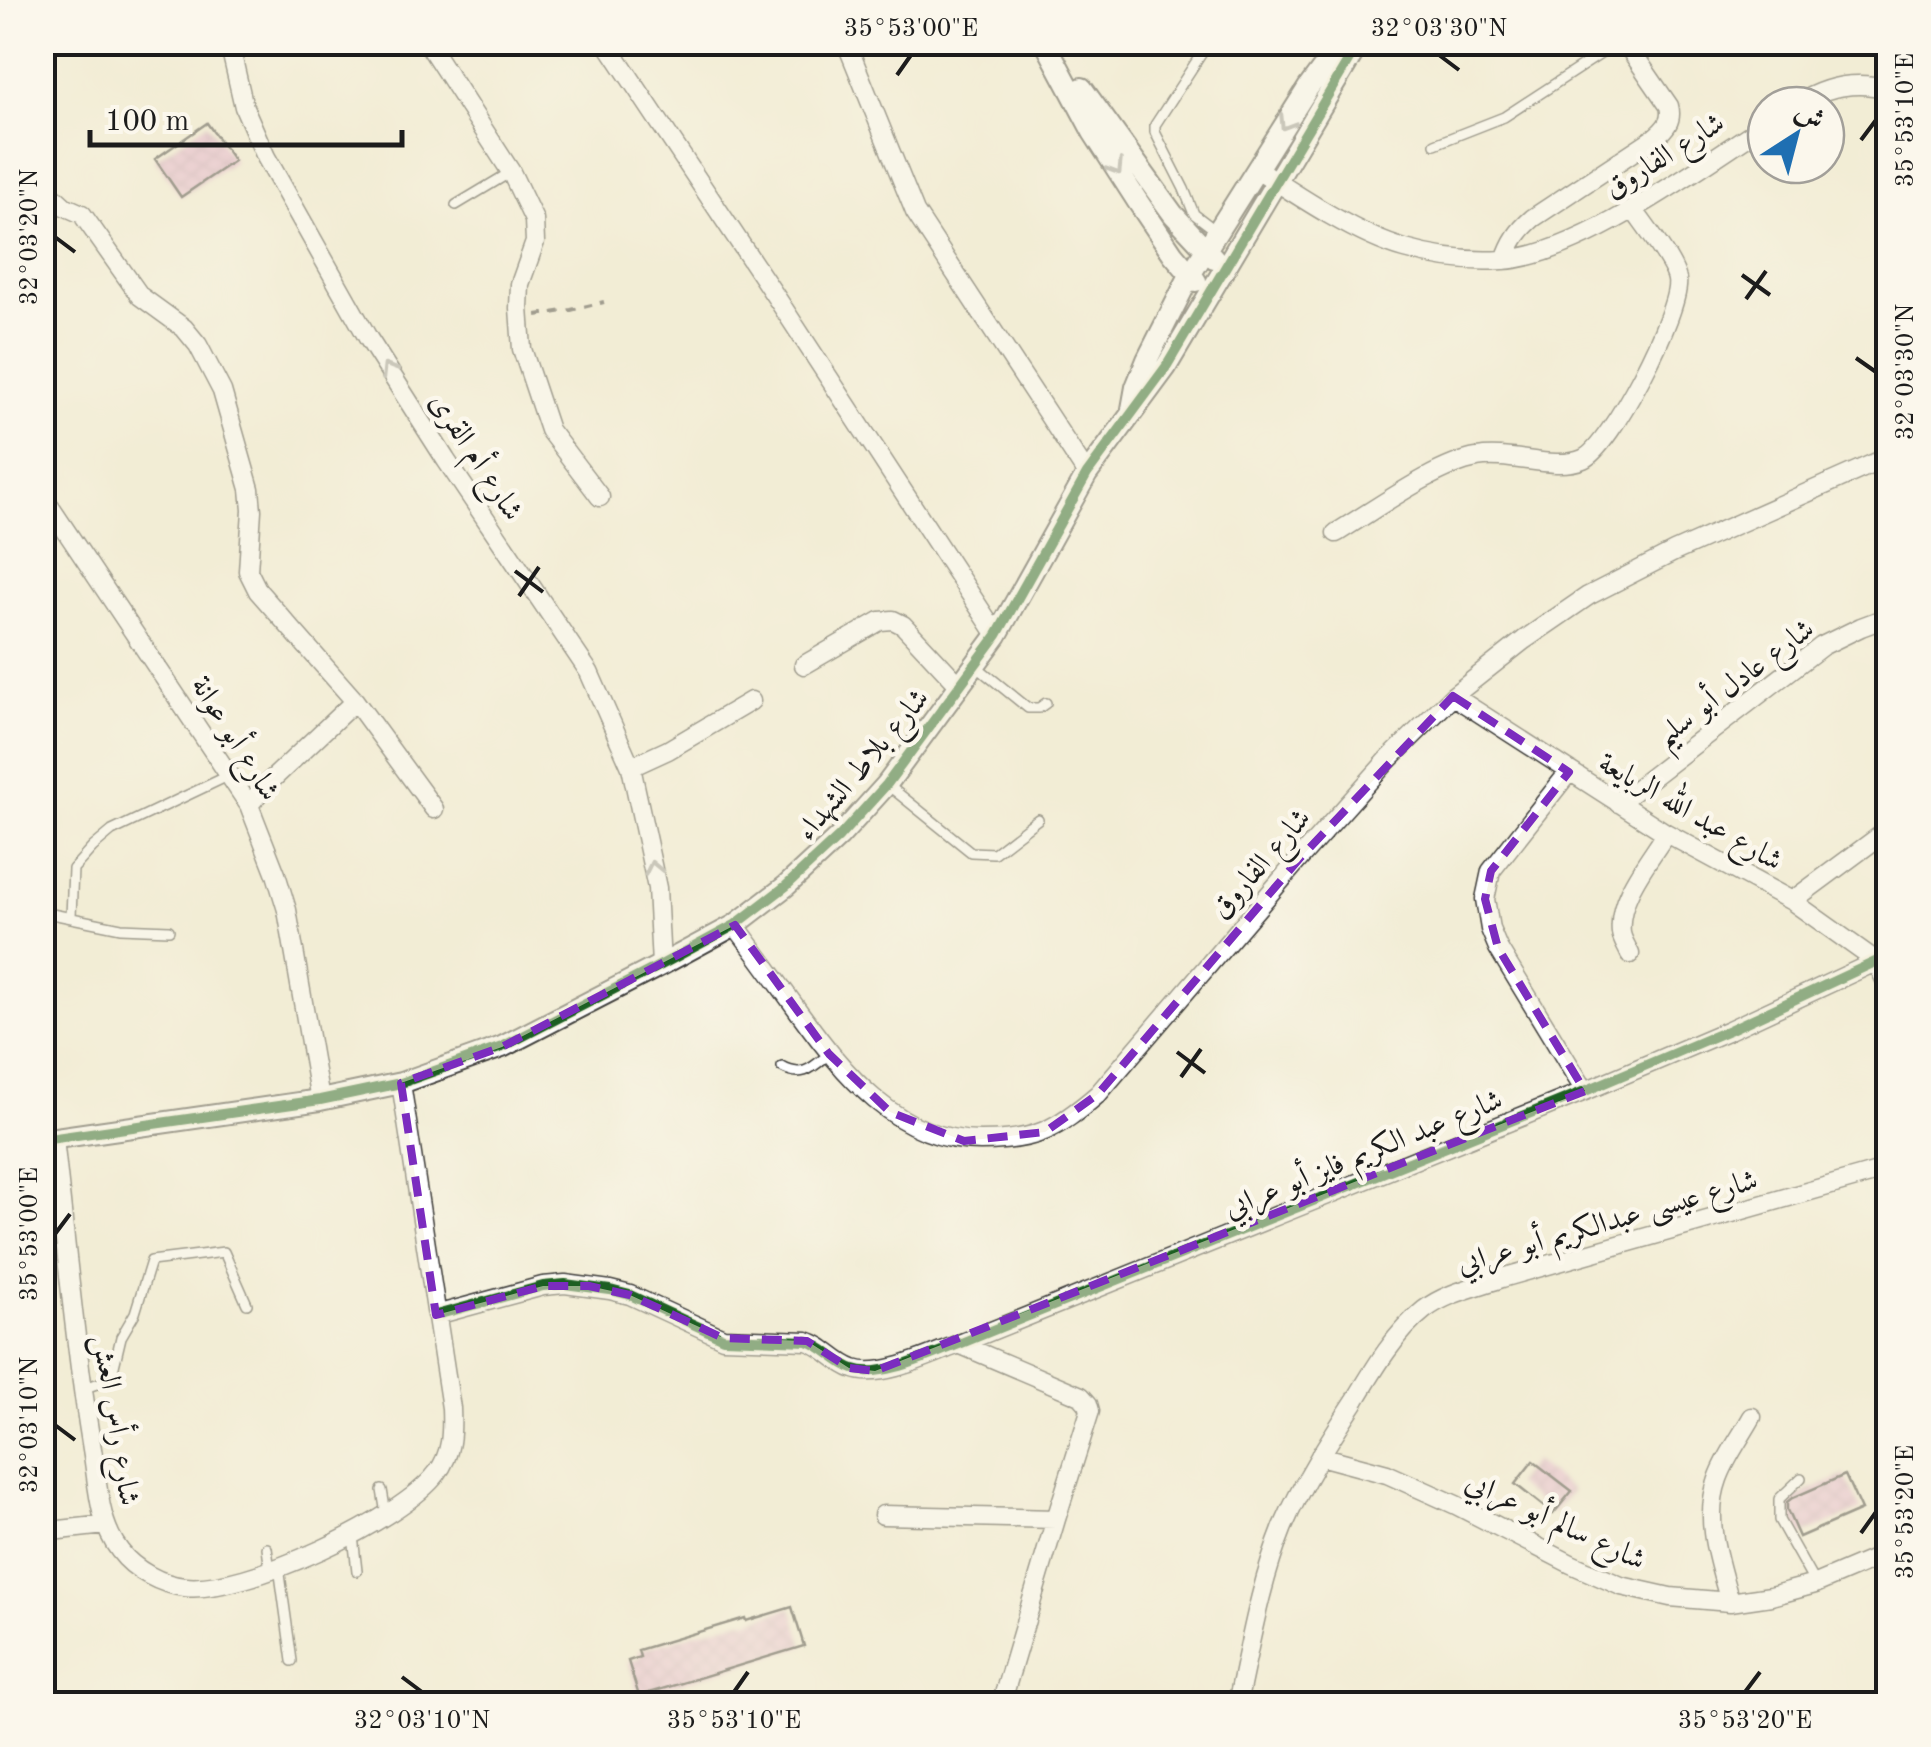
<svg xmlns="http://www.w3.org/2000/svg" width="1931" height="1747" viewBox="0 0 1931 1747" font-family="'Old Standard TT',Amiri,serif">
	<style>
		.building { fill: url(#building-cross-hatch) }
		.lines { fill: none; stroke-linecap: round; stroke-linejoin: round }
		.service-casing { stroke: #3c3b38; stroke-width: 12 }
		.minor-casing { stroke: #3c3b38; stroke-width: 21 }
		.tertiary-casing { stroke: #3c3b38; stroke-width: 24 }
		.path { stroke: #3c3b38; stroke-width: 4; stroke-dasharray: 8 8; stroke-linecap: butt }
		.service { stroke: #fff; stroke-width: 9 }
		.minor { stroke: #fff; stroke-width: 18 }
		.tertiary { stroke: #fff; stroke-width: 20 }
		.cycleway-casing { stroke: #fbf7ec; stroke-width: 16 }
		.cycleway { stroke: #1b5e20; stroke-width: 10 }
		.oneway { stroke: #999 }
		.marked { fill: none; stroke: #7b2cbf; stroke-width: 8; stroke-dasharray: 20 12; stroke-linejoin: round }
		.ticks { fill: none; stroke: #1c1c1c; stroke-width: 4 }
		.labels { text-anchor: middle; stroke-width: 9; stroke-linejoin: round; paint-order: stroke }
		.street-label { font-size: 30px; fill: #1c1c1c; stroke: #fbf7ec }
		.neatline { fill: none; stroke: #1c1c1c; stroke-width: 4 }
		.ticks-label { font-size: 25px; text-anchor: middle; fill: #1c1c1c }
	</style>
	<defs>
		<pattern id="building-cross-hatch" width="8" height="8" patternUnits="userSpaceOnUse" patternTransform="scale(2.5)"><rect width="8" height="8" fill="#e2accc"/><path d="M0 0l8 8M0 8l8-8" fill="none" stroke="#c193af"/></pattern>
	</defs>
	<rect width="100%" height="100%" fill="#fbf7ec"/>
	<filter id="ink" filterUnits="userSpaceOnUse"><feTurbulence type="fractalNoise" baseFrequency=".01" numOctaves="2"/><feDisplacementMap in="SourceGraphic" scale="20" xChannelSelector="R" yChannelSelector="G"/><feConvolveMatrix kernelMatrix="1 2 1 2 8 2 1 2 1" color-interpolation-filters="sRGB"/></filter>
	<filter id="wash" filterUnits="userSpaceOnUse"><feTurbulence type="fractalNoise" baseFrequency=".0048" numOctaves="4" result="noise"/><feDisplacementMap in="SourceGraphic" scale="40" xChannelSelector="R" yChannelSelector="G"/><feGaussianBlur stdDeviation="2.25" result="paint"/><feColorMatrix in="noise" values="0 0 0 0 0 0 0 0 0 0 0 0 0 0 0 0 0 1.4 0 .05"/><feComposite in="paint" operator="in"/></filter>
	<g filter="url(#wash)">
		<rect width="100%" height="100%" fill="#f2edd6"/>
		<g id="blocks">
			<path class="building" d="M207 123 234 161 181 197 155 159Z
				M1533 1461 1572 1491 1553 1514 1515 1484Z
				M1845 1475 1861 1510 1799 1537 1787 1510V1502L1792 1498Z
				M792 1607 804 1646 639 1696 628 1661 640 1657 638 1650 745 1618 746 1621Z"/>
		</g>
	</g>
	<g filter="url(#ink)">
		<use href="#blocks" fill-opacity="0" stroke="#3c3b38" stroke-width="2.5"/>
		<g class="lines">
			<g class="service-casing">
				<path id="service" d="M1209 42 1155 125V132L1184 189 1194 214 1215 230
					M1435 144 1504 117 1619 42
					M456 205 511 172
					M976 666 1028 708H1039L1046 703
					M889 786 971 852 994 853 1038 819
					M42 912 121 928 169 930
					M71 916 73 869 93 847 112 831 230 775
					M782 1067C803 1079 813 1067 829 1054
					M82 1389 111 1379 121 1337 135 1313 151 1261 224 1252 247 1304
					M1801 1478 1779 1499V1520L1815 1584
					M382 1490 386 1514
					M353 1536 357 1571
					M267 1548 270 1571
					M279 1567 292 1661
					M1519 1697V1704"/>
			</g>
			<g class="minor-casing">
				<path id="minor" d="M229 42 244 107 266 157 368 338 446 460 589 672 631 767 657 888 661 965
					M427 42 511 172 534 220 535 242 520 284 519 308 522 349 549 430 600 497
					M606 42 778 300 997 635
					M846 42 915 212 1087 474
					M1796 105C1825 86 1855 80 1888 89
					M1257 169C1298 196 1358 236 1405 249 1436 258 1471 262 1503 260 1580 256 1700 166 1766 124
					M42 186 64 206 82 214 140 296 184 328 198 345 222 391 250 489 252 510 248 571 258 591 355 701 434 809
					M1505 260C1511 242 1518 231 1533 218L1654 138C1665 129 1673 121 1669 106L1625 42
					M42 495 249 805 276 874 287 910 320 1100
					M1336 533C1373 511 1437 464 1477 458 1510 452 1554 471 1583 459 1610 448 1682 309 1677 280 1675 264 1644 225 1633 209
					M804 665 880 621 893 620 903 625 960 686
					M1453 696 1666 833 1792 901 1876 961 1888 986
					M631 767 668 750 751 701
					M1569 772 1491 871 1485 899 1490 929 1498 948 1585 1091
					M1618 803 1822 646 1861 627 1888 617
					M249 805 264 787 355 701
					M1792 901 1888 830
					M735 925C757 954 778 983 799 1012 844 1074 897 1141 980 1141 1036 1141 1056 1130 1098 1094L1301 857 1387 761 1453 696 1524 640 1588 596 1674 552 1888 457
					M1630 954C1627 947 1622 940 1621 933 1617 897 1649 861 1666 833
					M54 1139C66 1243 75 1347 92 1449 98 1483 98 1523 120 1551 134 1570 162 1585 185 1587 244 1594 402 1520 437 1473 452 1454 452 1432 451 1408L401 1083
					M436 1315 543 1286 565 1284 610 1290 630 1295 723 1338 807 1341C825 1346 836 1363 854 1369 881 1379 932 1354 959 1344L1585 1091 1729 1030 1888 956
					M959 1344 1081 1396 1088 1404 1090 1411 1056 1519 1001 1704
					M1320 1456 1387 1474 1456 1505 1571 1564 1621 1586 1670 1597 1730 1602 1771 1596 1815 1584 1888 1553
					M883 1515 1056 1519
					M42 1532 105 1525
					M1730 1602C1719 1562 1703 1520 1718 1479 1725 1458 1741 1437 1752 1417
					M1237 1704C1250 1645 1260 1584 1283 1527 1302 1483 1329 1441 1355 1401 1374 1369 1395 1333 1424 1310 1446 1293 1476 1287 1502 1278L1888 1169"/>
			</g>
			<g class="tertiary-casing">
				<path id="tertiary" d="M1045 42 1093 132 1138 202 1173 254 1196 281
					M1082 88 1173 214 1214 258
					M1132 409 1136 387 1147 360 1190 275 1308 88 1342 42
					M42 1140 320 1100 401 1083 502 1047 661 965 735 925 786 886 839 837 887 784 997 635 1087 474 1166 367 1353 53 1356 42"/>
			</g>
			<path class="path" d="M537 315 571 310 604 302"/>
			<use href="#service" class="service"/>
			<use href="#minor" class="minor"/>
			<use href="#tertiary" class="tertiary"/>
			<g class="cycleway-casing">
				<path id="cycleway" d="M42 1140 320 1100 401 1083 502 1047 661 965 735 925 786 886 839 837 887 784 997 635 1087 474 1166 367 1353 53 1356 42
					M436 1315 543 1286 565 1284 610 1290 630 1295 723 1338 807 1341C825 1346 836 1363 854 1369 881 1379 932 1354 959 1344L1585 1091 1729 1030 1888 956"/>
			</g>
			<use href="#cycleway" class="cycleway"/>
		</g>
		<defs><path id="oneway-chevron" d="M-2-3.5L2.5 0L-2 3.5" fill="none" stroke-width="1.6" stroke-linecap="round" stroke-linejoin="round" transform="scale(2.5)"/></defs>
		<g class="oneway">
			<use href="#oneway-chevron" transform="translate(1286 123) rotate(122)"/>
			<use href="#oneway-chevron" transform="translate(1116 168) rotate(58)"/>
			<use href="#oneway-chevron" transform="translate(388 370) rotate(-122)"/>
			<use href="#oneway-chevron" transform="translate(653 868) rotate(-102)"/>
		</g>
	</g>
	<path d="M0 0H1931V1747H0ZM1453 696 1569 772 1491 871 1485 899 1498 948 1585 1091 875 1371 849 1368 807 1341 723 1338 630 1295 589 1286H543L436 1315 401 1083 502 1047 735 925 829 1054 890 1112 964 1141 1045 1132 1098 1094 1301 857Z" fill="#f2edd6" fill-opacity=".55" fill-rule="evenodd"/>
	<path class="marked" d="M1453 696 1569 772 1491 871 1485 899 1498 948 1585 1091 875 1371 849 1368 807 1341 723 1338 630 1295 589 1286H543L436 1315 401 1083 502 1047 735 925 829 1054 890 1112 964 1141 1045 1132 1098 1094 1301 857Z"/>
	<path class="ticks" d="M1439 55 1459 70M897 75 911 55M1861 140 1876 120M55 237 75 252M1742 275 1770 295M1746 299 1766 271M1856 358 1876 372M515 571 543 592M519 596 539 567M1177 1052 1205 1073M1181 1077 1201 1049M55 1234 70 1214M55 1425 75 1440M1861 1533 1876 1512M402 1677 422 1692M734 1692 748 1672M1745 1692 1760 1672"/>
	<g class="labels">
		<g class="street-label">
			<text transform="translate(1664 155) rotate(-32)" y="10">شارع الفاروق</text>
			<text transform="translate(477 456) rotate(57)" y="10">شارع أم القرى</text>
			<text transform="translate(1734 682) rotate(-37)" y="10">شارع عادل أبو سليم</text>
			<text transform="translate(236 738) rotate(58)" y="10">شارع أبو عوانة</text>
			<text transform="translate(862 764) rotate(-50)" y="10">شارع بلاط الشهداء</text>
			<text transform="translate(1691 811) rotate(30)" y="10">شارع عبد الله الربايعة</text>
			<text transform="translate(1260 863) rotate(-49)" y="10">شارع الفاروق</text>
			<text transform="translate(1363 1153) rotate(-22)" y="10">شارع عبد الكريم فايز أبو عرابي</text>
			<text transform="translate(1607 1221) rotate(-16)" y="10">شارع عيسى عبدالكريم أبو عرابي</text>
			<text transform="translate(117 1420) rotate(81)" y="10">شارع رأس العش</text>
			<text transform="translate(1556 1520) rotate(25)" y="10">شارع سالم أبو عرابي</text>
		</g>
	</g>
	<rect width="1931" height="1747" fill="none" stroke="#fbf7ec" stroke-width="110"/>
	<g transform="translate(1796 135) rotate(36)"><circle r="48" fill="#fbf7ec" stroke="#a29f99" stroke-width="2.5"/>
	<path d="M0-8L18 38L0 25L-18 38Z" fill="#1f6fb2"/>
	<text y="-15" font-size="28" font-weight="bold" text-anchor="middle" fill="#1c1c1c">ش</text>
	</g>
	<path d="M90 130v15h312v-15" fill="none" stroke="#1c1c1c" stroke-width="5"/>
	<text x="105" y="130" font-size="30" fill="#1c1c1c" stroke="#fbf7ec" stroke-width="8" paint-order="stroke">100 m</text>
	<rect x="55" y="55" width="1821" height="1637" class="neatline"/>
	<g class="ticks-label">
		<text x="911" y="36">35°53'00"E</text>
		<text x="1439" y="36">32°03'30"N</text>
		<text transform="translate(1904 120) rotate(-90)" y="9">35°53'10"E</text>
		<text transform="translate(28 237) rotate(-90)" y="9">32°03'20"N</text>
		<text transform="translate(1904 372) rotate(-90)" y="9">32°03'30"N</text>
		<text transform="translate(28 1234) rotate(-90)" y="9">35°53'00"E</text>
		<text transform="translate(28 1425) rotate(-90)" y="9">32°03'10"N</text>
		<text transform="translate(1904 1512) rotate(-90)" y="9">35°53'20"E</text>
		<text x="422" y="1728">32°03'10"N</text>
		<text x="734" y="1728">35°53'10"E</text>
		<text x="1745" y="1728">35°53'20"E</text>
	</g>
</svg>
